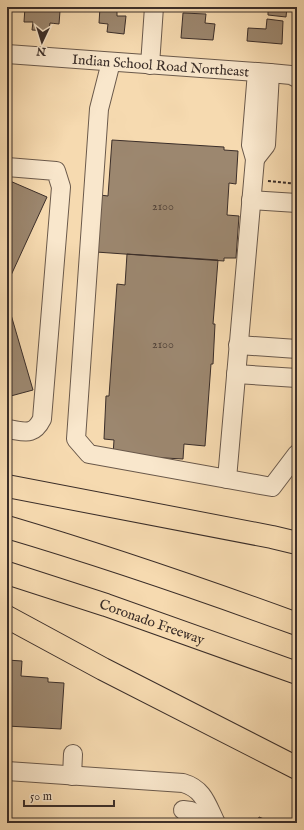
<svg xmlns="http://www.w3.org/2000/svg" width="304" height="830" viewBox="0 0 304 830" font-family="'IM FELL English',serif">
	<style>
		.building { fill: #9c876f; stroke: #3b2e29 }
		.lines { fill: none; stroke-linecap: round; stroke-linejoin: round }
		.minor-casing { stroke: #6a594b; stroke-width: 20 }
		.highway-casing { stroke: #3b2e29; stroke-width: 24 }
		.path { stroke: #3b2e29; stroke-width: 2; stroke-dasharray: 3 2; stroke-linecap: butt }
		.minor { stroke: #f9e7cc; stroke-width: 18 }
		.highway { stroke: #f6dab0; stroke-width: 22 }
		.labels { text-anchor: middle; stroke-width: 3; stroke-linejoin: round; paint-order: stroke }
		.number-label { font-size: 12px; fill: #53443a }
		.street-label { font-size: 14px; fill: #3b2e29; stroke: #f9e7cc }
	</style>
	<rect width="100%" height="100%" fill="#f6dab0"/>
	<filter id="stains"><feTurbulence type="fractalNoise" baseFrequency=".005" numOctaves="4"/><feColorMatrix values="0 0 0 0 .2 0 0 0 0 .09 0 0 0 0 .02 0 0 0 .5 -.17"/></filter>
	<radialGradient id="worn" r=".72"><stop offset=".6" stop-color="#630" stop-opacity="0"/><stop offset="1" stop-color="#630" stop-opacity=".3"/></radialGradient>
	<path class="building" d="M25 7H42V9L60 11 59 24 50 23 49 31 32 30 33 22H24Z
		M100 7 117 8V16H126L124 34 107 32 108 24 99 23Z
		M268 7H287L286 17 268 15Z
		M183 13 206 14 205 23 215 24 213 40 181 38Z
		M267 19 283 21 282 44 247 41 248 28 266 29Z
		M112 140 224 147V150L238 151 236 184 229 183 227 215 239 216 236 258H224V261L96 252 100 195 108 196Z
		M10 181 47 197 7 284V188Z
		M127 254 218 260 213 324H215L213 364H211L205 446 184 444 183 459 113 455 114 440 104 439 106 396H109L117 284 125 285Z
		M7 301 33 390 7 397Z
		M7 660 22 661 21 676 48 678V682L64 683 61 729 7 726Z
		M259 817 274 823H257Z"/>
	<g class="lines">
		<g class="minor-casing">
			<g id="minor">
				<path id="s1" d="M7 54 270 73 291 75 297 78"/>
				<path d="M111 62 99 109 76 439 89 454 272 487 297 454"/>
				<path d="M150 65 154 7"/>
				<path d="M255 159 266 145 270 73"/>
				<path d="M7 167 56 171 61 187 42 419C33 437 24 431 7 429"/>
				<path d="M251 200 297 203"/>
				<path d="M238 345 297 349"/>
				<path d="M236 374 297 378"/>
				<path d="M227 479 255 159 251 145 257 72"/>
				<path d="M7 771 183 783C204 789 207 805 216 823"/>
				<path d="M72 776 73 754"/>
				<path d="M183 810 191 811 196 814"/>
			</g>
		</g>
		<g class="highway-casing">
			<g id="highway">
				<path d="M7 486 272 537 297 543"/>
				<path d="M7 527C105 556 201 589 297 624"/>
				<path id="s2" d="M7 573 106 605 297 673"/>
				<path d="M7 617 103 669 297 768"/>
			</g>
		</g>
		<path class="path" d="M268 181 297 184
			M108 823V822"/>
		<use href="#minor" class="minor"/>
		<use href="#highway" class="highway"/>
	</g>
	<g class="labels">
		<g class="number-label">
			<text x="163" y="210">2100</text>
			<text x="163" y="348">2100</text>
		</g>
		<g class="street-label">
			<text dy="5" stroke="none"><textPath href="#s1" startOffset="154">Indian School Road Northeast</textPath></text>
			<text dy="5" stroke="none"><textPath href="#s2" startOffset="153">Coronado Freeway</textPath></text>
		</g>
	</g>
	<rect width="304" height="830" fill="none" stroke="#f6dab0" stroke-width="24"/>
	<rect x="8" y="8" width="288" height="814" fill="none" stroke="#3b2e29" stroke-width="2"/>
	<rect x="12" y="12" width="280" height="806" fill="none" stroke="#3b2e29"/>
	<g transform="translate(42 42) rotate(184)" stroke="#f9e7cc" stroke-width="3" paint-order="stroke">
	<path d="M0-3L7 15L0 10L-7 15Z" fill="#3b2e29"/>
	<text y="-6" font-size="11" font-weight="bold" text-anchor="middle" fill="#3b2e29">N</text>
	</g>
	<path d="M24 800v6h90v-6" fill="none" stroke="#3b2e29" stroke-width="2"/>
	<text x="30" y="800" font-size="12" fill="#3b2e29" stroke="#f9e7cc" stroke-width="3" paint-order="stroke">50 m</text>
	<rect width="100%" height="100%" filter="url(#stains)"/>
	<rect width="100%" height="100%" fill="url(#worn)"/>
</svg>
